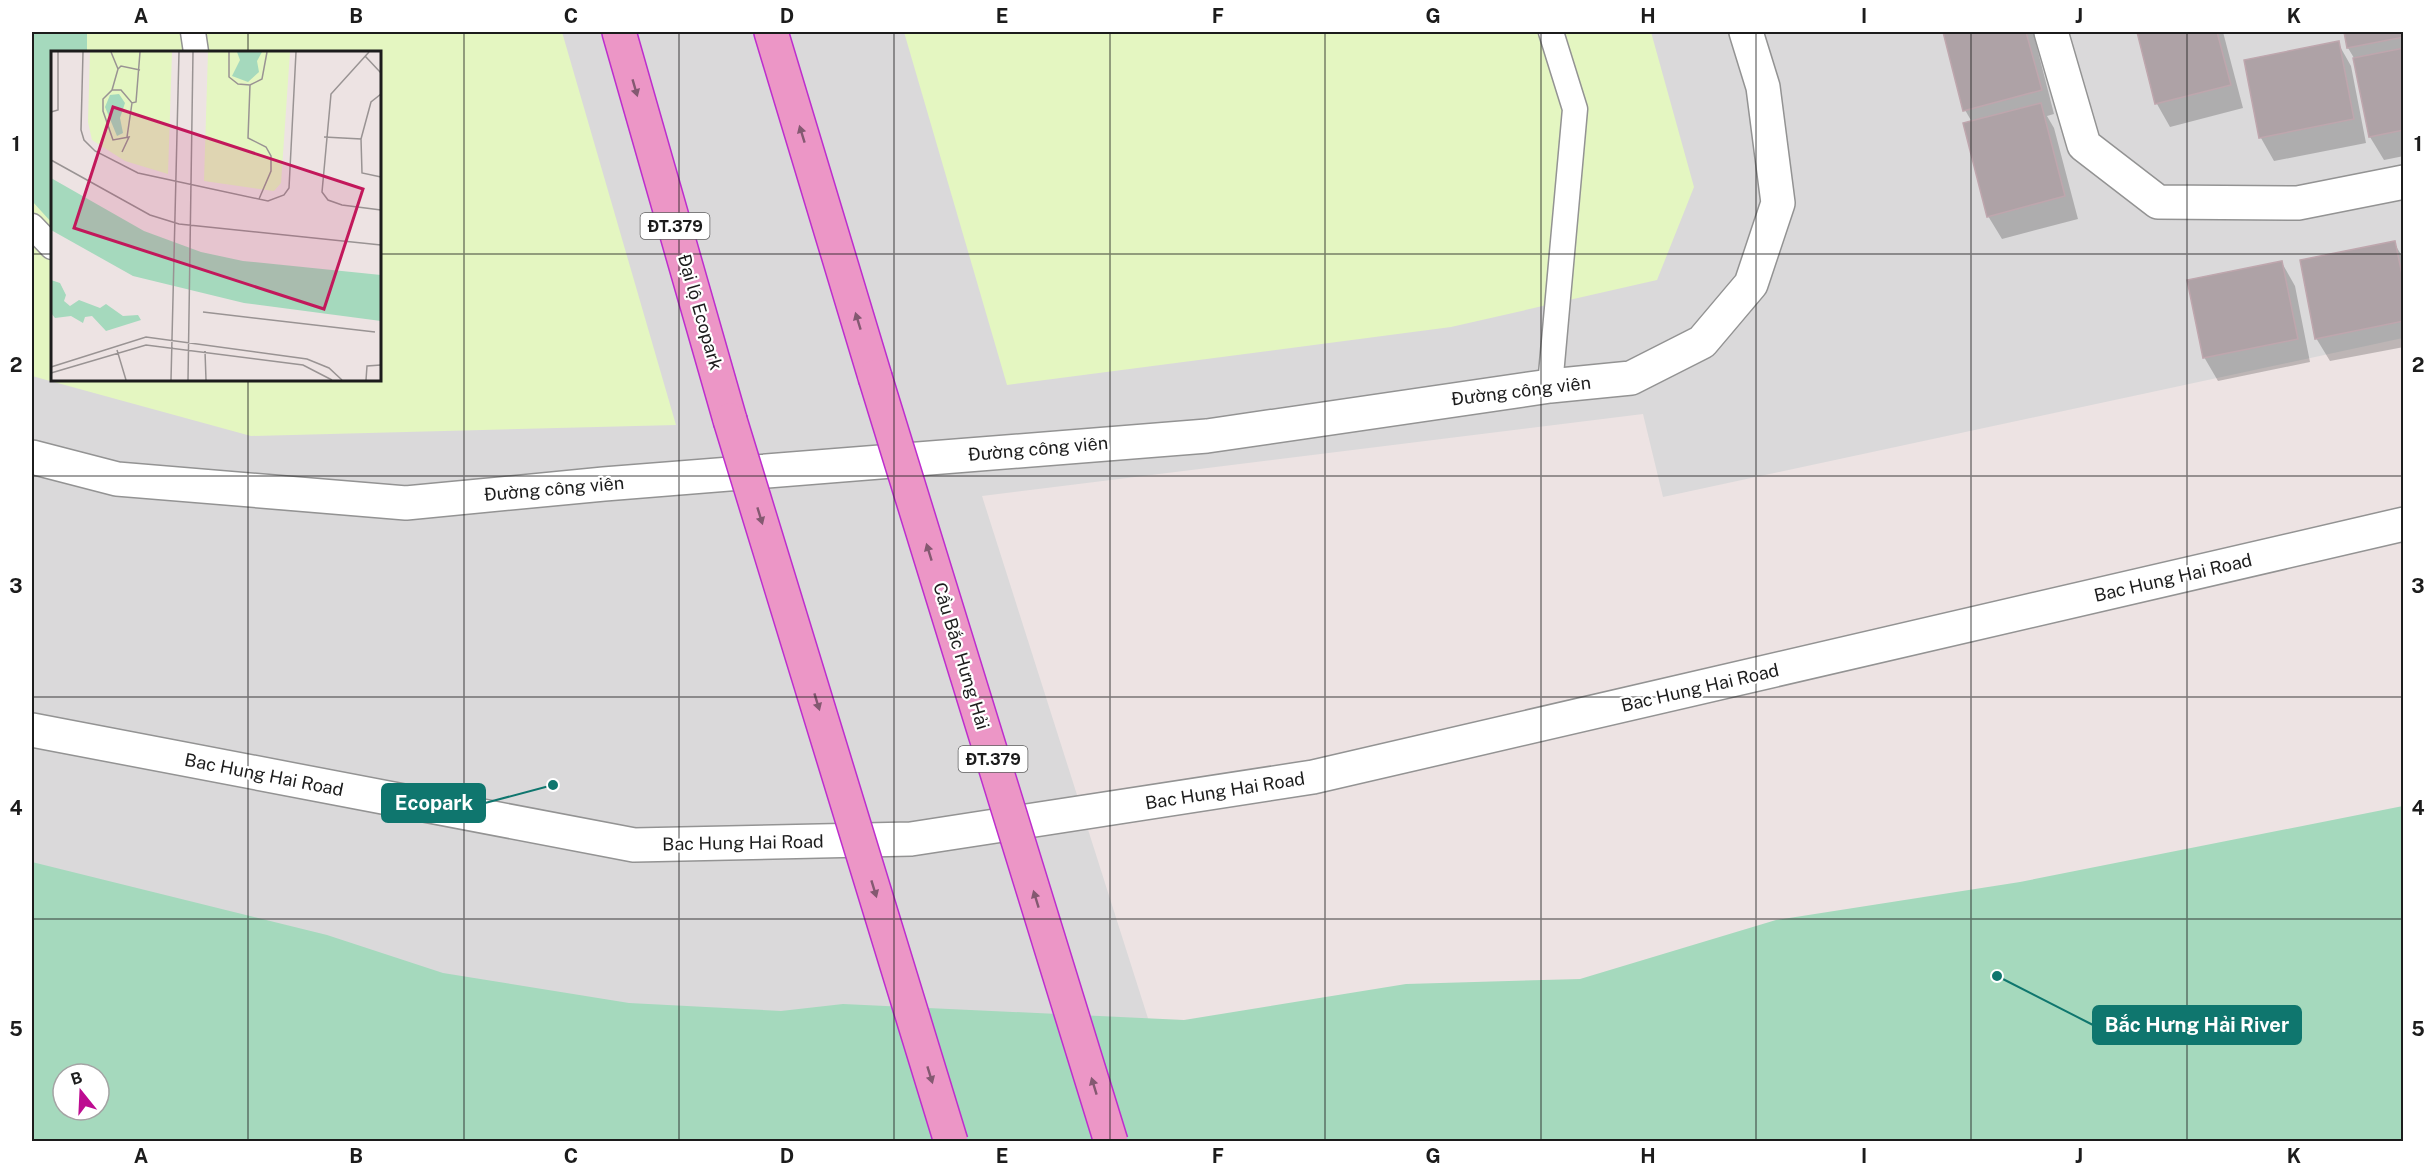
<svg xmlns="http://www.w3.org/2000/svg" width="2435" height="1173" viewBox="0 0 2435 1173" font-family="'Public Sans',sans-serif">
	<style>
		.residential { fill: #dad9da; fill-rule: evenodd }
		.park { fill: #e4f6c1; fill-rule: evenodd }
		.water { fill: #a5d9bd; fill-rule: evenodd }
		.shadow { fill: #0003 }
		.building { fill: #aea2a6; stroke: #bea6ad; stroke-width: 1.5 }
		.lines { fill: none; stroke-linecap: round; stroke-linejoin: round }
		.service-casing { stroke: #939393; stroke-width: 27 }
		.minor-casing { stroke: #939393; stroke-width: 36 }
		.tertiary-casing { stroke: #939393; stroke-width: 36 }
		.trunk-casing { stroke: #bd2ecd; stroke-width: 36 }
		.service { stroke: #fff; stroke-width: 24 }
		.minor { stroke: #fff; stroke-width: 33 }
		.tertiary { stroke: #fff; stroke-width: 33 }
		.trunk { stroke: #ec96c6; stroke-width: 33 }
		.trunk-bridge-casing { stroke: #bd2ecd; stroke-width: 36; stroke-linecap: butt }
		.trunk-bridge { stroke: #ec96c6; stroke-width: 33 }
		.oneway { fill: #845971 }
		.grid { fill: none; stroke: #1c1c1c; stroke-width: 1.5; stroke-opacity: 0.55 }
		.labels { text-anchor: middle; stroke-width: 4.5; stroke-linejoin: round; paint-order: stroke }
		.shield { fill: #fff; stroke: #606060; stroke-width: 1.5 }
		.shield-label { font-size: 16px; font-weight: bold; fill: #1c1c1c }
		.street-label { font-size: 18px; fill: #1c1c1c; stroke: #fff }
		.inset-road { fill: none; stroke: #999393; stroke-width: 1.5 }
		.view { fill: #c2185b; fill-opacity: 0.15; stroke: #c2185b; stroke-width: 3 }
		.inset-edge { fill: none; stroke: #1c1c1c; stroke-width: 3 }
		.leader { fill: none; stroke: #0f766e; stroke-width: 2 }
		.callout-dot { fill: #0f766e; stroke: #fff; stroke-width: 2 }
		.callout { fill: #0f766e; stroke: #0f766e; stroke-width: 2 }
		.callout-label { font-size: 20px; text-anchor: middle; font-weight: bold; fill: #fff }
		.neatline { fill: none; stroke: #1c1c1c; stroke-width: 2 }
		.grid-label { font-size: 20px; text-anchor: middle; font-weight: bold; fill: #1c1c1c }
	</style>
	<rect width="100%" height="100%" fill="#ede3e3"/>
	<path class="residential" d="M32 32H2403V338L1663 497 1643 414 982 496 1187 1141H32ZM52 52H380V380H52ZM63 1074H99V1110H63Z"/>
	<path class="park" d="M32 32H562L676 425 251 436 32 376ZM52 52H380V380H52Z
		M904 32H1651L1694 187 1657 280 1451 327 1007 385Z"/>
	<path class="water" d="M32 32H87V52H52V223L32 201Z
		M2403 806V1141L32 1142V862L327 935 443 973 629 1003 781 1011 843 1004 1184 1020 1406 984 1580 979 1776 920 2020 882ZM63 1074H99V1110H63Z"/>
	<path class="shadow" d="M1944 32H2033L2054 114 2047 116 2054 128 2078 219 2002 239 1988 216 1972 122 1965 110Z
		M2138 32H2223L2243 108 2170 127 2157 104Z
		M2345 32H2404V156L2384 160 2370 137 2354 58 2348 48Z
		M2338 43 2351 66 2366 143 2274 161 2261 138Z
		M2394 243 2404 259V347L2330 361 2316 338Z
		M2282 263 2295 286 2310 362 2218 381 2204 357Z"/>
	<path class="building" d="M1943 32H2026L2042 90 1963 111Z
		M2137 32H2217L2231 85 2155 104Z
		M2344 32H2404V37L2347 48Z
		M2339 41 2354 119 2259 138 2244 60Z
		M2404 48V130L2369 137 2353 58Z
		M2041 103 2065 196 1987 217 1963 123Z
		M2395 241 2404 284V321L2315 339 2300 260Z
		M2282 261 2298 339 2203 358 2187 280Z"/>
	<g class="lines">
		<g class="service-casing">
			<path id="service" d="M193 32 196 52
				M32 226 52 247
				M1550 386 1575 109 1551 32"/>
		</g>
		<g class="minor-casing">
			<path id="minor" d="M2051 32 2084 145 2158 202 2298 203 2404 182
				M32 457 117 479 406 503 604 484 1207 436 1550 386 1631 378 1702 342 1751 284 1778 203 1763 87 1746 32"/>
		</g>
		<g class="tertiary-casing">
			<path id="tertiary" d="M32 730 634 845 911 839 1313 777 2404 524"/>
		</g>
		<g class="trunk-casing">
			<path id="trunk" d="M619 32 730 420
				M771 32 875 377"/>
		</g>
		<use href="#service" class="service"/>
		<use href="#minor" class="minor"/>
		<use href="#tertiary" class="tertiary"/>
		<use href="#trunk" class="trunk"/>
		<g class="trunk-bridge-casing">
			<path id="trunk-bridge" d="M875 377 1111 1142
				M730 420 951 1142"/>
		</g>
		<use href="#trunk-bridge" class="trunk-bridge"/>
	</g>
	<defs><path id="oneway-solid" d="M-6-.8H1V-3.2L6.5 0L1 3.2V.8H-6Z" transform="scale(1.5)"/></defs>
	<g class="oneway">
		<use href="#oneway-solid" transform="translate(635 88) rotate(74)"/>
		<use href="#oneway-solid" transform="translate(802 134) rotate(-107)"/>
		<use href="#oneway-solid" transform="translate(858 321) rotate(-107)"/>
		<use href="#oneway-solid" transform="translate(760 516) rotate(73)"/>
		<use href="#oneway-solid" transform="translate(929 552) rotate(-107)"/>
		<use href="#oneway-solid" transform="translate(817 702) rotate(73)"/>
		<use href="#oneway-solid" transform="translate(874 889) rotate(73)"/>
		<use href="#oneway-solid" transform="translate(1036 899) rotate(-107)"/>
		<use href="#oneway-solid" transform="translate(930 1075) rotate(73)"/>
		<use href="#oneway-solid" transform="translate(1094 1086) rotate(-107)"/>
	</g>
	<path class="grid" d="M248 32V52M464 32V1142M679 32V1142M894 32V1142M1110 32V1142M1325 32V1142M1541 32V1142M1756 32V1142M1971 32V1142M2187 32V1142M32 254H52M380 254H2404M248 380V1142M32 476H2404M32 697H2404M32 919H2404"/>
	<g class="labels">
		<g class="shield">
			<rect x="640.5" y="213" width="69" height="26" rx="4.5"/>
			<rect x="958.5" y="746" width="69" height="26" rx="4.5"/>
		</g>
		<g class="shield-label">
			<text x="675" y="232">ĐT.379</text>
			<text x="993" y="765">ĐT.379</text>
		</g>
		<g class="street-label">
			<text transform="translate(700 312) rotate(74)" y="6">Đại lộ Ecopark</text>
			<text transform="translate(1521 391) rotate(-7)" y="6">Đường công viên</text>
			<text transform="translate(1038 449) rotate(-5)" y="6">Đường công viên</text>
			<text transform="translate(554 489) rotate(-5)" y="6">Đường công viên</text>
			<text transform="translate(2173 578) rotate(-13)" y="6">Bac Hung Hai Road</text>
			<text transform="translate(961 656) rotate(73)" y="6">Cầu Bắc Hưng Hải</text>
			<text transform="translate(1700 688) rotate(-13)" y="6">Bac Hung Hai Road</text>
			<text transform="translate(264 775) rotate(11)" y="6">Bac Hung Hai Road</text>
			<text transform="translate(1225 791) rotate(-9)" y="6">Bac Hung Hai Road</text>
			<text transform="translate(743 843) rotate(-1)" y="6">Bac Hung Hai Road</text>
		</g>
	</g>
	<g transform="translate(51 51)">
		<rect width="330" height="330" fill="#ede3e3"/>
		<path d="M39 1H121L117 123 74 110 41 89 37 71ZM157 1H239L230 132 223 140 153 130Z" fill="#e4f6c1"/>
		<path d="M186 1H211L206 10 208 21 197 31 181 25 189 9ZM68 43 74 52 69 67 72 82 66 85 54 56 59 44ZM0 127 93 180 150 201 192 210 330 224V270L193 252 82 225 0 179ZM0 229 9 232 15 244 13 250 19 255 28 249 49 257 55 253 72 265 87 264 90 269 55 280 41 265 34 266 32 272 20 265 4 267 0 262Z" fill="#a5d9bd"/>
		<path class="inset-road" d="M32 1 30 79 33 89 44 100 87 122 217 150 233 144 238 137 245 1M60 1 67 18 61 39 52 48V60L62 89 78 86 71 101M178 1V26L187 33 199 34 211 28 216 1M318 1 280 43 271 141 277 149 291 154 330 159M314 5 330 22M67 18 70 15 89 19M199 34 197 87 215 96 220 105V120L208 148M61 39H70L81 52 85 51 89 1M0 61 7 59V1M76 86 81 52M273 86 310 88 311 122 330 126M310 88 320 51 330 43M0 109 99 164 128 173 330 194M152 261 324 281M66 299 75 329M154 300 155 329M0 316 95 286 256 308 278 317 291 329M0 322 95 294 252 314 281 329M120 329 128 1M137 329 142 1M315 329 316 315 330 314"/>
		<path class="view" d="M62 56 312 138 273 258 23 177Z"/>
		<rect width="330" height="330" class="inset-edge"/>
	</g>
	<path class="leader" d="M553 785L485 803M1997 976L2093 1025"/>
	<g class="callout-dot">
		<circle cx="553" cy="785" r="6"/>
		<circle cx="1997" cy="976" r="6"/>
	</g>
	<g class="callout">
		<rect x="382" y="784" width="103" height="38" rx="6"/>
		<rect x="2093" y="1006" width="208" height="38" rx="6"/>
	</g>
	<g class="callout-label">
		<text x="434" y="810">Ecopark</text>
		<text x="2197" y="1032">Bắc Hưng Hải River</text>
	</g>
	<rect width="2435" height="1173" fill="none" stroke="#ffffff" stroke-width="66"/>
	<g transform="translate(81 1092) rotate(342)"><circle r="28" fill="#ffffff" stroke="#a4a4a4" stroke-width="1.5"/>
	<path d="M0-4.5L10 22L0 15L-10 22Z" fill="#bd0c91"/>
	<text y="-9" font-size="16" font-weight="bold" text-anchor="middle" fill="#1c1c1c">B</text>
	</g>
	<rect x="33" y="33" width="2369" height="1107" class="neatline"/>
	<g class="grid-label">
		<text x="141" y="23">A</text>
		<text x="356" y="23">B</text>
		<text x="571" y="23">C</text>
		<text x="787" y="23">D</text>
		<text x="1002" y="23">E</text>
		<text x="1218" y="23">F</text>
		<text x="1433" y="23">G</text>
		<text x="1648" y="23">H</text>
		<text x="1864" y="23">I</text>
		<text x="2079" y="23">J</text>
		<text x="2294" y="23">K</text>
		<text x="16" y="151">1</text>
		<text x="2418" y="151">1</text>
		<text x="16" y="372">2</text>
		<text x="2418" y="372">2</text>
		<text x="16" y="593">3</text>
		<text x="2418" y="593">3</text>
		<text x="16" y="815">4</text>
		<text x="2418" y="815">4</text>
		<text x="16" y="1036">5</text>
		<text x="2418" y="1036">5</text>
		<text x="141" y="1163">A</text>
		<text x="356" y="1163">B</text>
		<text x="571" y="1163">C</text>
		<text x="787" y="1163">D</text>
		<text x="1002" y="1163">E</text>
		<text x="1218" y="1163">F</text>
		<text x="1433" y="1163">G</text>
		<text x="1648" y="1163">H</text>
		<text x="1864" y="1163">I</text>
		<text x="2079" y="1163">J</text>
		<text x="2294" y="1163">K</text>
	</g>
</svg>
